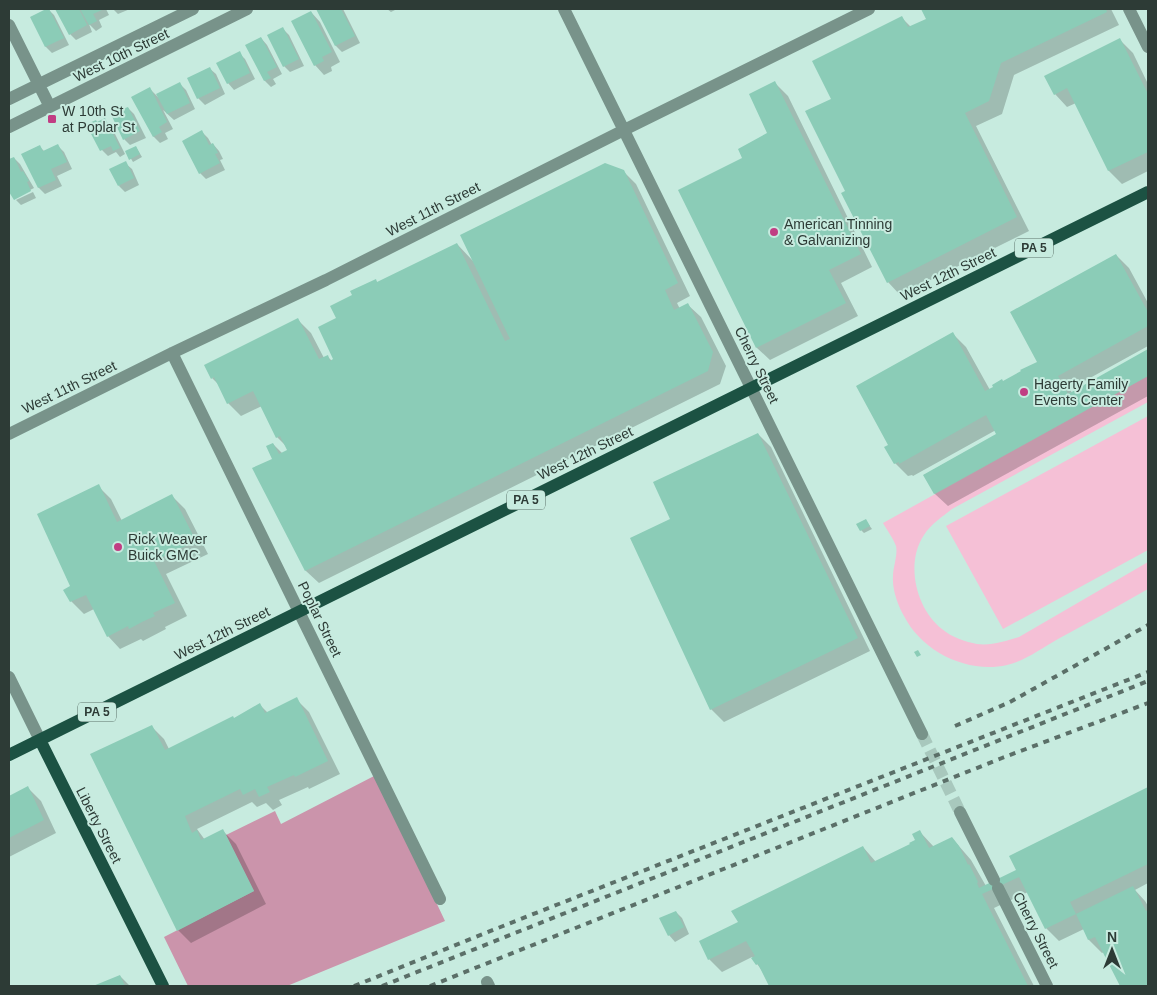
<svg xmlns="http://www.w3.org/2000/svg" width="1157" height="995" viewBox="0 0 1157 995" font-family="Helvetica,sans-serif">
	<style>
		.green { fill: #f5c0d6 }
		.forest { fill: #cb94ab }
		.shadow { fill: #0003 }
		.building { fill: #8bccb7 }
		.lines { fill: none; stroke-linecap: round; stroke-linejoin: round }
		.minor-tunnel { stroke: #a8c8bd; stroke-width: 12; stroke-dasharray: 12 6; stroke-linecap: butt }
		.minor { stroke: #78938a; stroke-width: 12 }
		.major { stroke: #1c5243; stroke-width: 12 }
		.rail { stroke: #5b6f68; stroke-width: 4; stroke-dasharray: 6 6; stroke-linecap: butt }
		.poi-dot { fill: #c13d83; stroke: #c7ebdf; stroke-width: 2 }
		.labels { text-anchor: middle; stroke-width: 4; stroke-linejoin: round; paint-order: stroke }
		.shield { fill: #c7ebdf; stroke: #5b7069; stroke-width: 1 }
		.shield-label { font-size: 12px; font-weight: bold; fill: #2d3b36 }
		.street-label { font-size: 14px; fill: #2d3b36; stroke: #c7ebdf }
		.poi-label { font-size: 14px; fill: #2d3b36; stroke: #c7ebdf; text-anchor: start }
	</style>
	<rect width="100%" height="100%" fill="#c7ebdf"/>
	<path class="green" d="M1148 376V402L952 509C942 517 931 524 924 535 905 563 916 609 942 629 951 637 966 642 977 644 991 646 1006 641 1019 637L1148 562V589C1118 606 1088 623 1058 639 1042 648 1025 661 1007 665 968 674 922 652 904 616 898 605 892 590 893 576 893 567 898 555 896 546 893 538 887 530 883 523Z
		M1148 416V550L1003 629 946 526Z"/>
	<path class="forest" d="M376 775 445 921 287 986H188L164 937 254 891 226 835 275 811 281 824Z"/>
	<path class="shadow" d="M48 9 54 15 69 45 52 53 46 47 31 17Z
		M57 9H106L109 15 99 20 102 27 96 31 89 24 92 32 76 40 70 34Z
		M113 9H130L118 14Z
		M318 9H343L360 43 342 52 336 46Z
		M387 9H397L391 12Z
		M922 9H1111L1119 25 1014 75 1002 114 976 126 1029 231 900 295 888 282 847 192 833 100 902 18 911 27 928 20Z
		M311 12 320 22 340 62 331 67 332 71 324 75 315 65Z
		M282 28 289 35 304 66 290 72 284 66Z
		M261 38 267 45 282 74 273 79 276 84 271 87 265 81 247 46Z
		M1120 40 1133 53 1148 84V171L1122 184 1109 171 1076 103 1067 107 1055 94Z
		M239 53 245 59 255 79 234 90 228 83Z
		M209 68 216 74 225 94 205 105 198 98 189 79Z
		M179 83 186 90 195 109 174 120 163 110 173 129 165 133 168 139 160 143 154 137 133 97 150 89 160 99Z
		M775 83 788 96 872 267 841 283 858 316 770 360 757 348 744 159 768 134Z
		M128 108 134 114 146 138 130 145 124 139 121 112Z
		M105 120 111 126 125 154 120 157 116 152 108 156 102 150 98 123Z
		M202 132 208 138 212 145 213 144 219 151 223 159 220 160 225 170 206 179 200 173Z
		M57 145 64 152 72 169 57 176 62 186 45 194 39 188 23 154 39 146 45 152Z
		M136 147 142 157 133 162 127 152Z
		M14 158 20 164 34 188 16 197V199L9 191V160Z
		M125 163 132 169 139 185 125 192 119 186Z
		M623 171 636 184 690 296 677 303 680 309 688 305 701 317 726 366 720 384 319 583 306 571 273 459V444L283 454 289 451 286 446 277 437 262 406 241 416 228 403 220 386 212 378 298 320 311 333 324 358 328 357 332 361 335 360 337 318 354 295 375 280 378 283 457 244 473 261Z
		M33 192 36 198 21 205 16 200Z
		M1116 255 1129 268 1148 303V346L1070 389 1072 393 1148 351V396L948 506 935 494 924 475 998 434 996 430 913 476 912 475 908 476 895 463 886 447 890 445 953 334 966 347 990 390 1039 362Z
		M758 434 771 447 870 651 724 722 711 709 672 520Z
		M98 486 111 499 122 521 172 496 185 509 208 554 166 574 187 616 165 627 166 629 143 641 141 639 120 649 108 636 94 609 84 614 71 601 72 587Z
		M866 521 872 529 864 533 861 530Z
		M296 699 309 712 340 774 309 789 308 787 279 800 282 805 273 810 266 803 257 807 252 802 197 829 205 840 223 831 236 844 266 904 191 943 178 930 151 726 164 739 169 749 234 719 260 705 268 713Z
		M28 788 41 801 56 833 9 857V797Z
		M1148 789V883L1135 890 1145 901 1148 906V986H1122L1104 952 1102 953 1089 940 1084 929 1059 941 1046 928 1028 892 994 908 1034 986H771L763 972 752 957 722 972 709 959 739 922 863 847 876 862 911 845 916 841 920 832 934 847 952 838 971 860 986 886 1018 870 1010 857Z
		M676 912 682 918 689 934 675 942 669 935Z
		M120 976 130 986H97Z"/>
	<path class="building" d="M46 9H49L64 38 45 47 30 17Z
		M55 9H79L87 25 69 35Z
		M80 9H104L93 14 97 21 89 25Z
		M316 9H341L355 36 335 46Z
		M921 9H1106L1107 12 1001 63 989 101 965 113 1017 217 887 283 841 193 845 191 805 111 831 99 812 61 902 16 908 27 926 19Z
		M311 11 332 52 322 57 324 61 314 66 291 21Z
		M283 27 299 59 283 67 267 35Z
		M261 37 277 67 267 72 271 78 264 81 245 45Z
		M1120 38 1148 94V152L1108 171 1067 88 1054 95 1044 76Z
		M240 51 250 73 227 84 216 63Z
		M210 67 220 88 197 99 187 78Z
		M775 81 861 254 829 270 846 303 756 348 678 190 742 158 738 149 767 133 749 94Z
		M180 82 190 103 167 114 156 94Z
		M150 87 167 122 159 127 162 132 153 137 131 97Z
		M128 107 140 131 123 140 110 112 119 108 120 110Z
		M105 118 120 148 113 151 111 146 100 151 89 130 90 129 87 124 96 120 97 122Z
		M202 130 209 145 213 143 218 153 215 154 220 163 199 174 182 141Z
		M58 144 67 162 51 169 56 180 38 188 21 154 40 145 43 151Z
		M136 146 140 154 129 160 125 151Z
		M14 157 21 172 23 171 29 181 27 182 31 191 14 200 9 192V159Z
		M126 161 134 178 118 186 109 169Z
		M605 163 624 170 678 283 665 290 674 310 688 303 713 352 708 371 305 571 252 468 272 459 266 446 273 443 279 454 287 450 280 436 276 438 253 391 227 404 214 377 211 379 204 365 298 318 319 359 328 355 330 361 333 359 318 327 336 318 330 306 352 295 350 291 376 279 377 282 457 243 505 341 510 339 460 235Z
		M1116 254 1148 312V326L1058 376 1068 394 1148 349V376L934 494 923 475 996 434 986 415 899 464V462L894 464 884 447 888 445 856 386 953 332 985 391 993 387 992 385 1002 379 1003 381 1021 371 1020 370 1037 362 1010 312Z
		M758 433 858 638 710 710 630 538 670 519 653 482Z
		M99 484 117 522 172 494 196 541 154 561 175 603 153 613 155 616 142 622 129 629 128 626 107 637 86 595 70 602 63 590 70 586 37 514Z
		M866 519 870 526 860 531 856 524Z
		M918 650 921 655 917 657 914 652Z
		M297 697 328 761 295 777 294 775 267 787 270 792 259 797 255 789 243 795 240 789 185 816 192 833 197 830 201 840 223 829 254 891 177 931 90 754 152 725 165 750 233 716 234 718 260 703 265 713Z
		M28 786 44 820 9 838V796Z
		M1148 787V864L1070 902 1076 914 1045 929 1019 877 982 894 1028 986H769L758 964 756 965 751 958 755 956 746 941 708 960 699 941 738 922 731 911 863 846 871 863 910 844 909 843 915 840 912 834 920 830 929 848 952 837 959 846 968 865 969 864 978 882 977 883 979 888 1016 870 1009 856Z
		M1133 886 1146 911 1148 910V986H1120L1095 937 1088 940 1076 914Z
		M676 911 684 927 668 936 659 918Z
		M120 975 125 986H93Z"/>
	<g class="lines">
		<path class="minor-tunnel" d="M922 734 960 812"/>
		<path class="minor" d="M564 9 922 734
			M1129 9 1148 47
			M9 25 50 107
			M9 99 193 9
			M9 127 247 9
			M172 353 440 899
			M9 434 172 353 326 280 624 130 869 9
			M9 677 40 740
			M960 812 994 880
			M998 888 1047 986
			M487 982 489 986"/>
		<path class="major" d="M40 740 163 986
			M9 755 1148 192"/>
		<path class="rail" d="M955 726 1010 702 1148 625
			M354 986 508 924 1148 672
			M382 986 1148 681
			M430 986 1002 758 1148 703"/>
	</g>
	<g class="poi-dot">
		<rect x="47" y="114" width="10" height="10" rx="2.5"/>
		<circle cx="774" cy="232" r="5"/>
		<circle cx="1024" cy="392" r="5"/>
		<circle cx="118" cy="547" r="5"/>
	</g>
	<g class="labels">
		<g class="shield">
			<rect x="1015" y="238.5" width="38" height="19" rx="4"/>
			<rect x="507" y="490.5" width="38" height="19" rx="4"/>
			<rect x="78" y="702.5" width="38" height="19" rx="4"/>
		</g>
		<g class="shield-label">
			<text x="1034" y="252">PA 5</text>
			<text x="526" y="504">PA 5</text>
			<text x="97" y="716">PA 5</text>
		</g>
		<g class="street-label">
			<text transform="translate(121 55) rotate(-26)" y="5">West 10th Street</text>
			<text transform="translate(433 209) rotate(-27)" y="5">West 11th Street</text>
			<text transform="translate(948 274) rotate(-26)" y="5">West 12th Street</text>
			<text transform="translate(757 365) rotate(64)" y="5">Cherry Street</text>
			<text transform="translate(69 387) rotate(-26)" y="5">West 11th Street</text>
			<text transform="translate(585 453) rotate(-26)" y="5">West 12th Street</text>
			<text transform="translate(320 619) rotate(64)" y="5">Poplar Street</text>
			<text transform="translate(222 633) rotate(-26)" y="5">West 12th Street</text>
			<text transform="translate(99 825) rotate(63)" y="5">Liberty Street</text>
			<text transform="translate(1036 930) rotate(63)" y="5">Cherry Street</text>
		</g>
		<g class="poi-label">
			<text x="62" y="116">W 10th St<tspan x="62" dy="16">at Poplar St</tspan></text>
			<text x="784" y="229">American Tinning<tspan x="784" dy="16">&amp; Galvanizing</tspan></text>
			<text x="1034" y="389">Hagerty Family<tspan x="1034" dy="16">Events Center</tspan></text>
			<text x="128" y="544">Rick Weaver<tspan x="128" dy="16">Buick GMC</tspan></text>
		</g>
	</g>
	<rect width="1157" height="995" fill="none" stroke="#2d3b36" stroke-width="20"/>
	<g transform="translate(1112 950)" stroke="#c7ebdf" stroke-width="4" paint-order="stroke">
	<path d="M0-4L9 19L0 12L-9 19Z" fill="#2d3b36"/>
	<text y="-8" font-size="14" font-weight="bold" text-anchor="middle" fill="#2d3b36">N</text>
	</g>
</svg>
